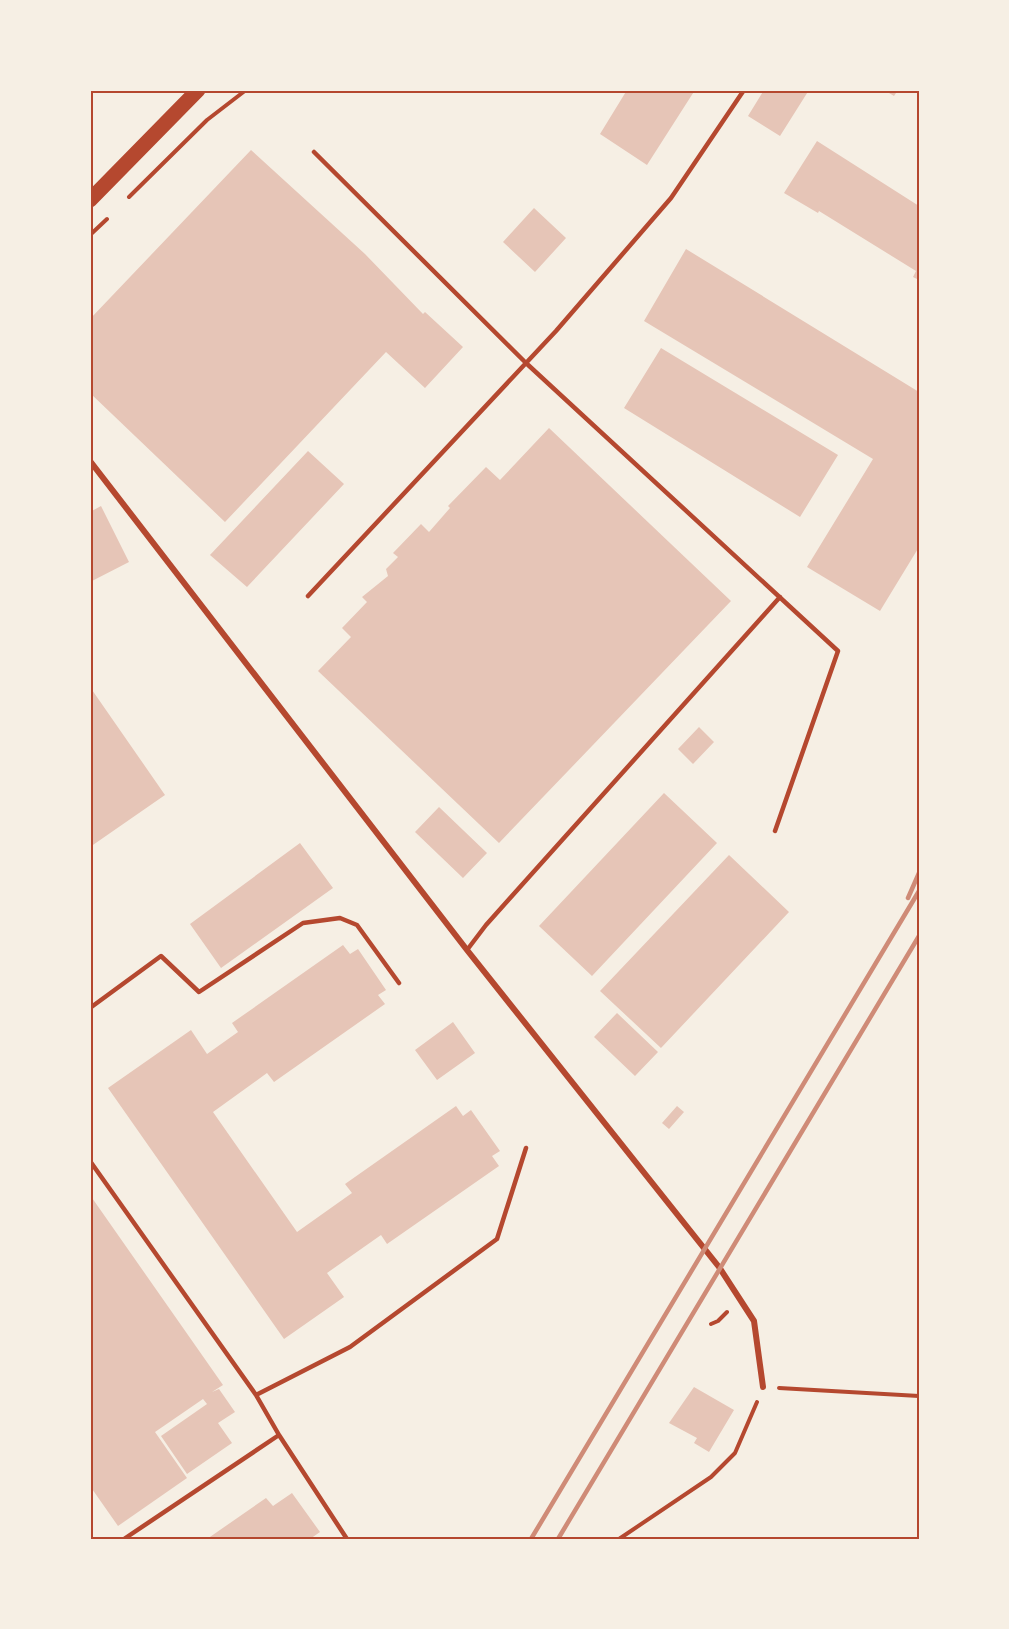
<svg xmlns="http://www.w3.org/2000/svg" width="1009" height="1629" viewBox="0 0 1009 1629" font-family="'Alegreya Sans',sans-serif">
	<style>
		.building { fill: #e6c5b7 }
		.lines { fill: none; stroke-linecap: round; stroke-linejoin: round }
		.path { stroke: #b5482f; stroke-width: 4 }
		.service { stroke: #b5482f; stroke-width: 4.5 }
		.minor { stroke: #b5482f; stroke-width: 6 }
		.primary { stroke: #b5482f; stroke-width: 15 }
		.rail { stroke: #cf8b77; stroke-width: 4.5 }
		.neatline { fill: none; stroke: #b5482f; stroke-width: 2 }
	</style>
	<rect width="100%" height="100%" fill="#f6efe4"/>
	<path class="building" d="M627 90H695L647 165 600 134Z
		M764 90H809L780 136 748 116Z
		M884 90H898L894 96Z
		M817 141 919 206V280L913 277 916 271 819 211 818 213 784 193Z
		M251 150 365 254 423 314 425 312 463 347 425 388 386 352 225 522 90 393V319Z
		M534 208 566 238 535 272 503 242Z
		M686 249 919 392V547L880 611 807 567 873 459 644 321Z
		M661 348 838 455 800 517 624 408Z
		M549 428 731 601 499 843 318 671 351 637 342 628 367 602 362 597 388 576 386 569 398 557 393 553 421 524 429 532 450 508 448 506 486 467 500 480Z
		M308 451 344 484 247 587 210 555Z
		M101 506 129 562 90 582V512Z
		M90 687 165 795 90 847Z
		M699 727 714 742 693 764 678 749Z
		M664 793 717 843 592 976 539 926Z
		M439 807 487 853 463 878 415 832Z
		M300 843 333 888 221 968 190 924Z
		M729 855 789 912 661 1048 600 991Z
		M343 945 350 954 358 949 386 990 378 995 385 1004 274 1082 267 1073 213 1112 297 1232 352 1193 345 1184 456 1106 463 1116 471 1110 500 1151 492 1156 499 1166 387 1244 381 1235 327 1273 344 1297 284 1339 108 1088 191 1030 207 1054 238 1032 232 1023Z
		M617 1013 658 1052 635 1076 594 1037Z
		M453 1022 475 1053 437 1080 415 1050Z
		M677 1106 684 1112 669 1129 662 1123Z
		M90 1195 223 1385 212 1392 219 1389 235 1412 218 1423 232 1443 187 1474 161 1436 207 1404 203 1399 155 1432 187 1478 118 1526 90 1486Z
		M694 1387 734 1410 709 1452 694 1443 697 1438 669 1423Z
		M292 1493 320 1532 310 1539H207L266 1498 273 1506Z"/>
	<g class="lines">
		<path class="path" d="M129 197 207 120 246 90
			M90 235 107 219
			M711 1324 718 1321 727 1312
			M779 1388 919 1396
			M619 1539 711 1477 735 1453 757 1402"/>
		<path class="service" d="M314 152 526 363 838 651 775 831
			M308 596 556 331 671 198 744 90
			M467 950 486 925 780 597
			M90 1008 161 956 199 992 303 923 340 918 357 925 399 983
			M90 1161 256 1395
			M279 1435 347 1539
			M124 1539 279 1435 256 1395 350 1347 497 1239 526 1148"/>
		<path class="minor" d="M90 461 467 950 719 1267 754 1321 763 1387"/>
		<path class="primary" d="M90 200 198 90"/>
		<path class="rail" d="M908 898 919 873
			M531 1539 919 891
			M558 1539 919 936"/>
	</g>
	<rect width="1009" height="1629" fill="none" stroke="#f6efe4" stroke-width="183"/>
	<rect x="92" y="92" width="826" height="1446" class="neatline"/>
</svg>
